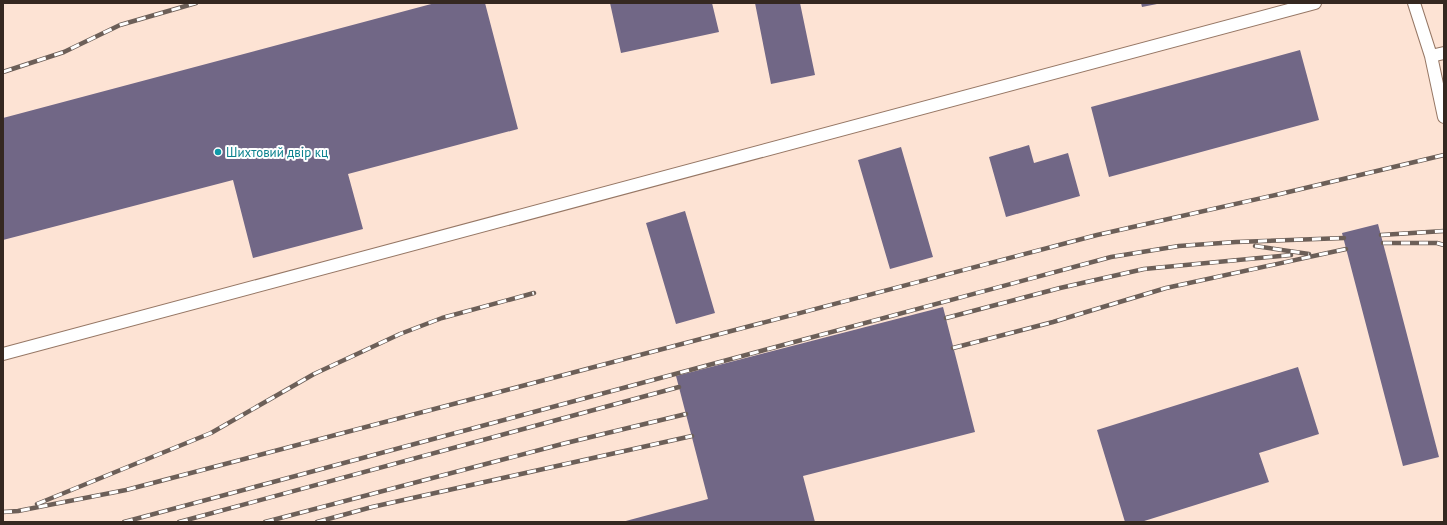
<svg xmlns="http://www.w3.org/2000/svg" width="1447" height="525" viewBox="0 0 1447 525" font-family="'PT Sans',sans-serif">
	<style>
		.built { fill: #fde3d4 }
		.building { fill: #716786 }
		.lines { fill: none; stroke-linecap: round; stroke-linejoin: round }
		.lane-casing { stroke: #967765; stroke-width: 14 }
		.lane { stroke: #fff; stroke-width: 12 }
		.rail-casing { stroke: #6c5f58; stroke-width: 4.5 }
		.rail { stroke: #fff; stroke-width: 3; stroke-dasharray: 9; stroke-linecap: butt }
		.culture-dot { fill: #0f9aa8; stroke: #fff; stroke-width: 1.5 }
		.labels { text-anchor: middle; stroke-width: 4; stroke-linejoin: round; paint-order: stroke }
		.culture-label { font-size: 13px; fill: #0d838f; stroke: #fff; text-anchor: start }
	</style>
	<rect width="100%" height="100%" fill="#fbede5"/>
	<path class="built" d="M3 3H1444V522H3Z"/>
	<path class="building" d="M435 3H485L518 129 348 174 363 229 253 258 233 180 3 240V118Z
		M610 3H712L719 32 621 53Z
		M755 3H800L815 75 771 84Z
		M1141 3H1157V4L1142 7Z
		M1300 50 1319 120 1109 177 1091 107Z
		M1029 145 1034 163 1068 153 1080 196 1006 217 989 157Z
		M901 147 933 257 890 269 858 160Z
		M685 211 715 313 676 324 646 223Z
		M1378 224 1439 457 1403 466 1342 233Z
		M943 307 975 432 803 476 815 522H622L708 499 676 376Z
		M1298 367 1319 434 1259 453 1269 482 1141 522H1125L1097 430Z"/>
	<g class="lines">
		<g class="lane-casing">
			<path id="lane" d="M1414 3 1431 56 1444 117
				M1431 56 1444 53
				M3 354 1315 3"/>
		</g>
		<use href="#lane" class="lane"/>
		<g class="rail-casing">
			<path id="rail" d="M3 72 64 52 120 25 196 3
				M1381 235 1444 231
				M1383 243H1437L1444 245
				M1255 246 1309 254
				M946 318 1060 288 1144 269 1291 255
				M953 348 1053 322 1166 288 1346 249
				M37 504 211 433 314 374 400 334 442 318 534 293
				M3 512 18 511 126 490 1097 235 1280 194 1444 155
				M124 522 1111 257 1179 246 1236 242 1344 238
				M179 522 679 387
				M265 522 566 443 686 414
				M317 522 372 507 692 436"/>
		</g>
		<use href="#rail" class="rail"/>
	</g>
	<circle class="culture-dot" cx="218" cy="152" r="4"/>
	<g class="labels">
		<g class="culture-label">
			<text x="226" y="157">Шихтовий двір кц</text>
		</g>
	</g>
	<rect width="1447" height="525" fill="none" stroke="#352821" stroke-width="8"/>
</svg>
